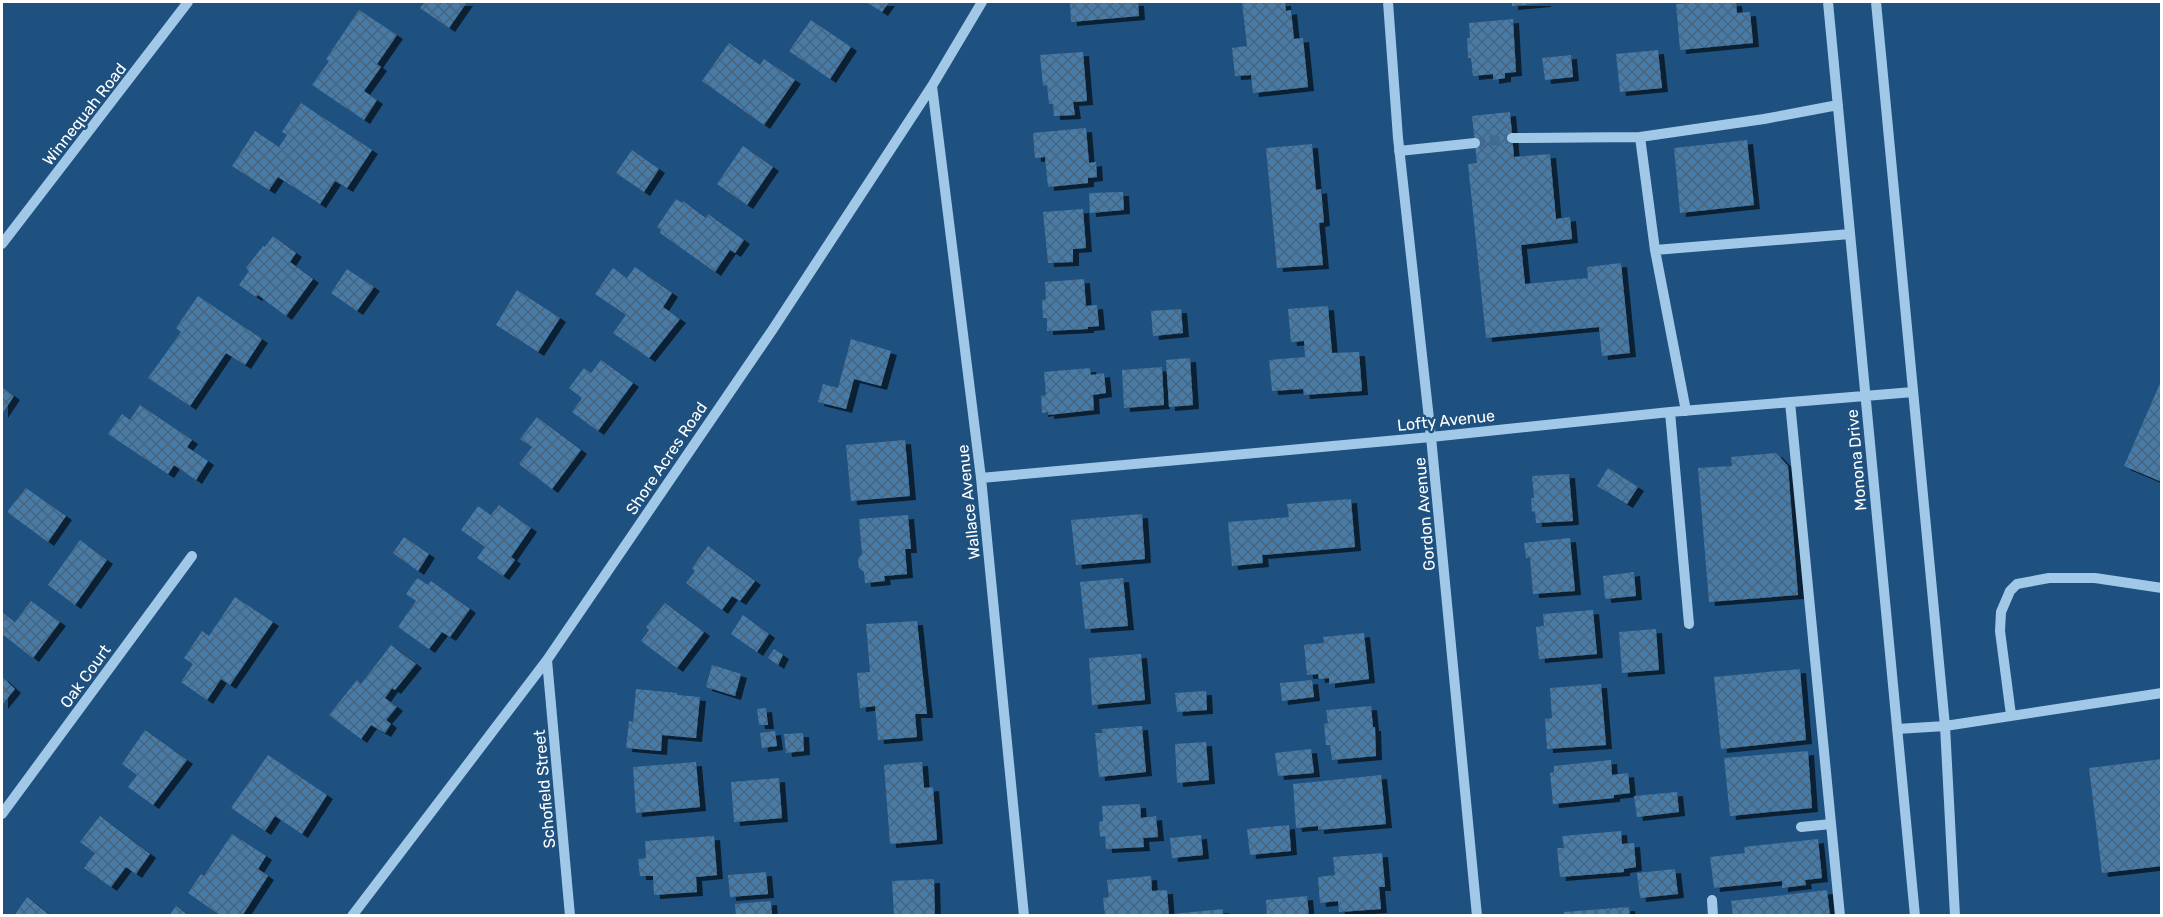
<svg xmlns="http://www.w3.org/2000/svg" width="2163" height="917" viewBox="0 0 2163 917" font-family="Rubik,sans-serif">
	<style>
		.building { fill: url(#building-cross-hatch); filter: url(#shadow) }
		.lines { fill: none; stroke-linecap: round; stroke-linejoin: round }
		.minor-tunnel { stroke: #406b92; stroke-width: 10; stroke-dasharray: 10 5; stroke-linecap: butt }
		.minor { stroke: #a2c8e8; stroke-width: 10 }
		.labels { text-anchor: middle; stroke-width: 5; stroke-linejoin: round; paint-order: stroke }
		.street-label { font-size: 16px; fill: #fff; stroke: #1e517f }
	</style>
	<defs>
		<pattern id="building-cross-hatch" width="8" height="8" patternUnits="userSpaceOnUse" patternTransform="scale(1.5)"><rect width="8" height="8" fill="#477ba9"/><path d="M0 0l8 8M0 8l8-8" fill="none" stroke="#4a647a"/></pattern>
		<filter id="shadow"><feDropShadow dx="6" dy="4" stdDeviation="0" flood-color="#0009"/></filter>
	</defs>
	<rect width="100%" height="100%" fill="#1e517f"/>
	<path class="building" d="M425 2H467L449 28 420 8Z
		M866 2H889L882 12Z
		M1070 2H1138L1139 16 1071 22Z
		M1242 2H1285L1286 11 1291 10 1294 39 1303 38 1308 87 1253 93 1251 75 1235 76 1232 48 1247 46Z
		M1512 2H1545V3L1512 6Z
		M1699 2H1736L1737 13 1750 12 1753 43 1680 50 1676 4Z
		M359 10 397 35 377 64 381 67 364 91 377 100 364 120 312 85 329 61 326 59Z
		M1513 19 1516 72 1505 73V78L1493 80V74L1473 76 1471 58H1468L1467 38H1470L1469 23Z
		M811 20 851 47 830 79 789 51Z
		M729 43 760 65 764 59 795 80 764 125 702 81Z
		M1658 50 1662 88 1620 92 1616 54Z
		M1083 52 1087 101 1073 102 1075 115 1054 116 1053 104H1049L1047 85 1043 86 1040 55Z
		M1571 55 1573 77 1545 80 1542 58Z
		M301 103 372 150 347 188 335 181 320 204 278 177 269 190 232 166 255 131 279 147 287 135 282 132Z
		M1510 112 1514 157 1550 154 1556 219 1570 217 1572 239 1521 245 1525 284 1588 278 1587 267 1621 263 1630 353 1602 356 1599 327 1486 338 1468 164 1477 163 1472 116Z
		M1086 128 1089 163 1096 162 1097 177 1088 178V183L1048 187 1045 157 1035 158 1033 133Z
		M1747 140 1754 205 1680 213 1674 148Z
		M1312 144 1316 190 1321 189 1324 222 1319 223 1323 265 1277 268 1266 148Z
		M743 146 773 167 747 205 717 184Z
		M632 150 659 169 644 192 616 173Z
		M1123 192 1124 210 1090 213 1089 193Z
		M676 199 682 203 683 201 706 218 708 214 744 240 735 253 730 250 715 272 660 233 661 230 657 227Z
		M1083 209 1086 248 1073 249V262L1048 263 1043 212Z
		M273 236 296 253 290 262 313 279 286 316 258 295 256 297 239 285 249 271 246 268 263 246 265 247Z
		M635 267 672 293 663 307 680 319 649 358 613 333 626 315 595 294 613 268 627 278Z
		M347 269 374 287 357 311 331 293Z
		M1084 279 1086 306 1097 305 1099 326 1088 327V329L1047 331V318H1043L1042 300 1046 299 1045 282Z
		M517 290 560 318 538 352 496 325Z
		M198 296 262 339 245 365 226 353 190 406 148 378 181 332 176 328Z
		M1328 306 1332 353 1359 352 1362 391 1304 395 1303 389 1272 391 1269 360 1305 357 1304 341 1291 342 1288 309Z
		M1181 309 1183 333 1153 336 1151 311Z
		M851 339 891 351 881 386 854 379 846 409 818 402 823 384 838 388Z
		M1190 358 1193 405 1169 407 1166 360Z
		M601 360 633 383 598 431 572 412 582 398 569 388 584 368 591 373Z
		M1162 367 1164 405 1124 408 1122 370Z
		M1090 368 1091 375 1104 373 1106 393 1093 395 1094 410 1048 415V412L1042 413 1041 396 1046 395 1044 372Z
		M2162 379V482L2124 466Z
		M2 387 14 396 2 414Z
		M140 405 192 440 187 447 208 461 196 480 174 465 168 474 108 434 122 414 130 420Z
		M537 417 581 450 552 489 519 464 532 447 520 439Z
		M905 440 910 496 851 501 846 445Z
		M1776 453 1788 466 1798 595 1709 602 1698 468 1732 466 1731 457Z
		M1608 468 1638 487 1627 504 1597 486Z
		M1569 474 1573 521 1536 523 1535 511 1532 512 1531 498H1534L1532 476Z
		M26 488 66 516 48 542 7 512Z
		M1351 499 1355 547 1262 555 1263 563 1232 566 1228 522 1289 517 1287 504Z
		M499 505 531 528 511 557 515 560 503 576 477 558 485 547 461 530 478 506 491 515Z
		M1142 514 1145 559 1076 565 1071 520Z
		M908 515 911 549H905L907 574 884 576 885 581 865 583 864 572 859 568 858 559 862 554 859 519Z
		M404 537 429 554 418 571 393 553Z
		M1570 538 1575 591 1533 594 1530 557 1526 558 1524 543Z
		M80 540 107 560 75 605 48 585Z
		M708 546 755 581 740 601 732 596 722 610 686 583 695 571 692 568Z
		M1634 572 1636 596 1605 599 1603 576Z
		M417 578 428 585 431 581 470 609 450 637 442 632 429 649 398 627 416 601 406 594Z
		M1123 578 1128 626 1085 629 1080 582Z
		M235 597 273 622 230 685 221 679 207 700 181 682 193 664 184 658 202 631 209 636Z
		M31 601 60 622 33 658 2 634V616L3 613 15 622Z
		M665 603 704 632 677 668 641 641 649 630 646 627Z
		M1593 610 1597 654 1539 659 1536 627 1544 626 1543 614Z
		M743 615 769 634 757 652 731 634Z
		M917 621 927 714H915L917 737 878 740 875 706 860 708 857 673 870 672 866 624Z
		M1656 629 1659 670 1622 673 1619 632Z
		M1364 633 1369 679 1329 684V678L1319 679 1318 674 1307 675 1304 645 1324 643 1323 637Z
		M391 645 416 664 395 690 392 688 385 698 397 707 386 720 391 724 385 733 371 725 361 739 329 715 357 680 361 684Z
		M774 649 783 655 778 665 768 658Z
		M1141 654 1145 700 1092 705 1089 658Z
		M712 665 741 674 735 696 706 687Z
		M1800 669 1806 740 1721 749 1714 677Z
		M2 677 15 689 2 705Z
		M1312 680 1314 697 1282 701 1280 683Z
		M1601 684 1606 745 1547 749 1545 719 1552 718 1550 688Z
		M636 689 677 693V695L700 697 696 738 662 735 661 751 626 748 629 721 633 722Z
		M1206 691 1207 710 1177 712 1175 693Z
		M1371 706 1373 727H1375L1376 756 1332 760 1330 745H1326L1324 724 1328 723 1326 710Z
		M766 708 768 725H759L757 709Z
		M1142 726 1146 772 1099 777 1095 733H1102V729Z
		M145 730 187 760 153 805 128 787 137 775 122 764Z
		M775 731 777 746 762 748 760 733Z
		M803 733 804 751 786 753 784 734Z
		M1206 742 1209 780 1177 783 1175 744Z
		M1311 749 1314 773 1278 776 1275 753Z
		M1808 751 1812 808 1730 816 1724 758Z
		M268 755 327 795 302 834 275 816 265 831 231 808Z
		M2162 759V866L2102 873 2089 768Z
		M1611 760 1612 775 1628 773 1630 793 1614 795V798L1553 804 1550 773 1554 772V766Z
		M696 762 700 807 636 813 633 767Z
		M922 762 924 788 933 787 937 840 890 844 884 765Z
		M1381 775 1386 824 1318 830V826L1296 828 1293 784Z
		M779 778 782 818 734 822 731 782Z
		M1677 792 1679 812 1637 817 1634 796Z
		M1140 804 1141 818 1156 816 1158 837 1143 838 1144 847 1106 849 1105 836 1100 837 1099 822 1103 821 1102 806Z
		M100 816 150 854 136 874 126 867 111 887 84 868 95 853 80 842Z
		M1289 825 1291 851 1250 855 1247 829Z
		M1621 831 1622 844 1634 843 1636 867 1624 869V872L1560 877 1557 848H1564L1562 836Z
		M232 834 266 856 258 869 268 876 242 916H221L188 893 201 874 204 876Z
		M1201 835 1203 855 1172 858 1170 838Z
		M714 836 717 875 696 877 697 892 654 895 653 876H640L638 859 646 858 645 841Z
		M1818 839 1822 878 1805 880 1806 885 1782 888V881L1714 888 1710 857 1745 853 1744 847Z
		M1382 853 1385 887H1379L1381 909 1339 912 1338 901 1320 903 1318 877 1335 875 1333 857Z
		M1675 869 1678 894 1640 898 1637 873Z
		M766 872 768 894 730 897 728 875Z
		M1151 876 1152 891 1167 890 1169 916H1105L1103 898 1109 897 1107 880Z
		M934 879 935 916H894L892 881Z
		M1827 890 1830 916H1733L1731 901Z
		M1307 896 1309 916H1267L1266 900Z
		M27 897 51 916H14Z
		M771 901 772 916H736L735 904Z
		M176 906 189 916H169Z
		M1629 907 1630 916H1564V912Z
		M1223 909V916H1173V914Z"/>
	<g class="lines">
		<path class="minor-tunnel" d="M1475 143 1512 138"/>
		<path class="minor" d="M1388 2 1398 138 1431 437 1477 916
			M1828 2 1915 916
			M1876 2 1945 726 1955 916
			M932 86 981 478 1024 916
			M1640 137 1655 250 1850 234
			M1512 138 1640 137 1764 119 1838 105
			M1399 151 1475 143
			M2 244 188 2
			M1655 250 1686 411
			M1790 402 1840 916
			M1670 412 1689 624
			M981 478 1431 437 1670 412 1913 392
			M547 660 570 916
			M2011 715 2000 631 2001 612 2010 591 2017 584 2049 578H2095L2162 588
			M1897 729 1945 726 2162 693
			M2 814 192 556
			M1801 827 1831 824
			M1712 900 1713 916
			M352 916 547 660 773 329 932 86 982 2"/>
	</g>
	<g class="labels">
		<g class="street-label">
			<text transform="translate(84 114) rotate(-52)" y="6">Winnequah Road</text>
			<text transform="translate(1446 420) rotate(-6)" y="6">Lofty Avenue</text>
			<text transform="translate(666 458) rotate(-56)" y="6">Shore Acres Road</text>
			<text transform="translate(1856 460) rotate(-95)" y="6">Monona Drive</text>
			<text transform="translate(968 502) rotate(-96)" y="6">Wallace Avenue</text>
			<text transform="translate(1424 514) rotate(-95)" y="6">Gordon Avenue</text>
			<text transform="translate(85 676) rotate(-54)" y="6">Oak Court</text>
			<text transform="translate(544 789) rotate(-95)" y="6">Schofield Street</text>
		</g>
	</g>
	<rect width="2163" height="917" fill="none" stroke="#ffffff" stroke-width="6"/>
</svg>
